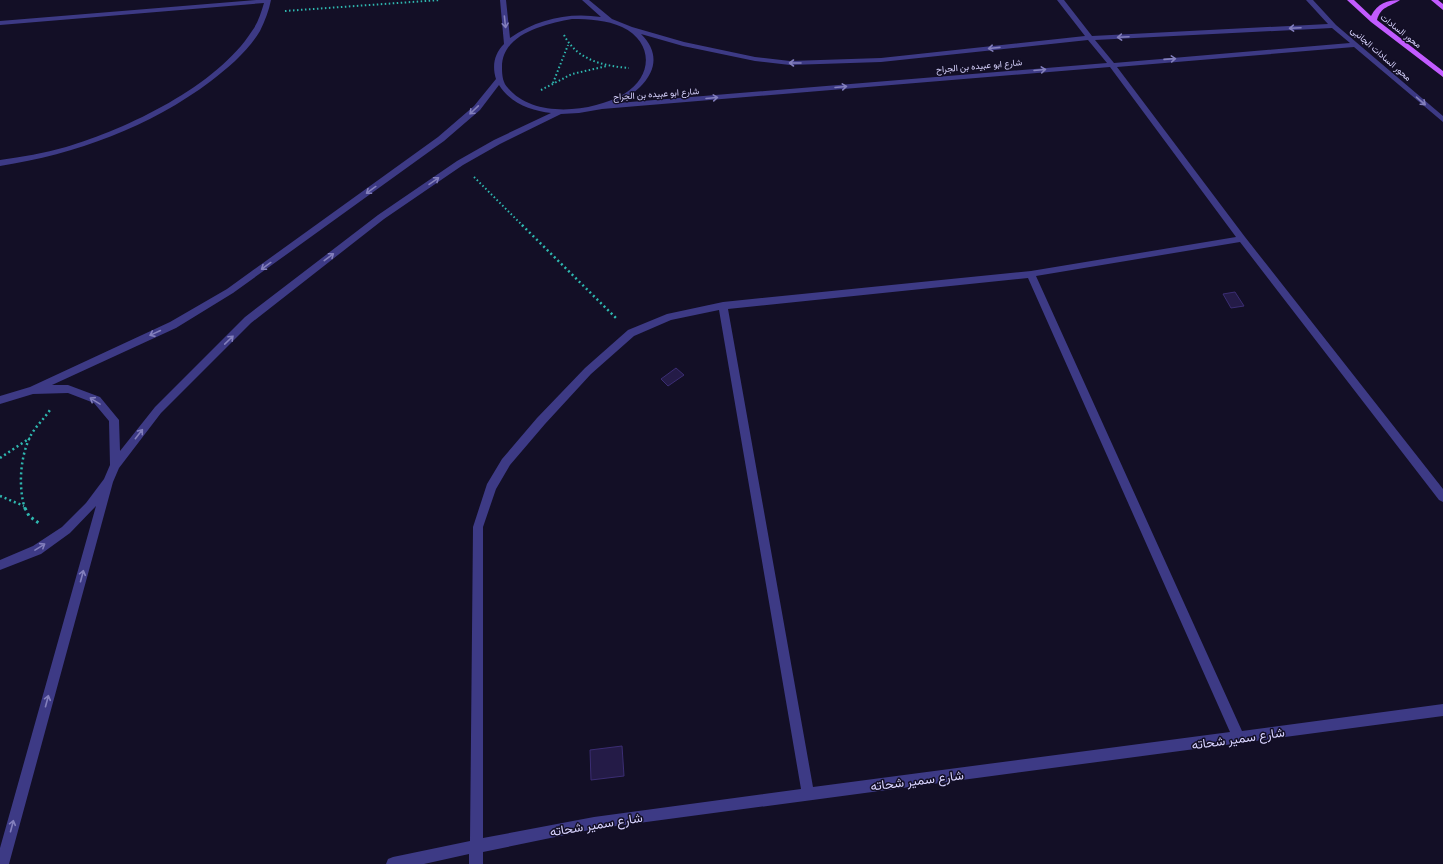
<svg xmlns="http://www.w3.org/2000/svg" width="1443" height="864" viewBox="0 0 1443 864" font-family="Overpass,Vazirmatn,sans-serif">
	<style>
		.building { fill: #241b47; stroke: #3b2d73 }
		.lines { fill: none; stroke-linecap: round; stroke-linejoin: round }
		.path-far2 { stroke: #2fb8b0; stroke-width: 2; stroke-dasharray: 1.5 2.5; stroke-linecap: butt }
		.path-far1 { stroke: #2fb8b0; stroke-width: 2.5; stroke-dasharray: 2 3; stroke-linecap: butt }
		.path { stroke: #2fb8b0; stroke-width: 3; stroke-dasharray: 2.5 3.5; stroke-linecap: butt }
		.minor { fill: #3d3a85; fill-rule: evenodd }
		.major { fill: #c25bff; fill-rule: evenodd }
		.oneway { stroke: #837fbc }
		.labels { text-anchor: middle; stroke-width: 3; stroke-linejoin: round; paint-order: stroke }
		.far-street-label { font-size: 9px; fill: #d9d4ff; stroke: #130f26 }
		.near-street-label { font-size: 13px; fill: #d9d4ff; stroke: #130f26 }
	</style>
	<rect width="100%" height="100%" fill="#130f26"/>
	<path class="building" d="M1235 292 1244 306 1231 308 1223 294Z
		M676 368 684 375 668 386 661 379Z
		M622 746 624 776 591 780 590 750Z"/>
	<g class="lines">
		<path class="path-far2" d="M285 11 440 0
			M564 35C577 60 603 66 629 68
			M553 83 568 45
			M541 90 572 74 607 66
			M474 177 523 226"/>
		<path class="path-far1" d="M522 225 617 319
			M0 458 30 438
			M0 496 24 506
			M25 509C18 487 20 456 31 435 36 426 44 419 50 410"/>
		<path class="path" d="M25 508 29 516 40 524"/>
		<path class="minor" d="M256 0H271C269 10 265 21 260 31 248 51 229 67 211 81 150 127 76 154 0 166V160C22 157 44 153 66 147 127 129 217 86 252 31 258 23 261 13 264 3L0 25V21Z
			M500 0H506L510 38C537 19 569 12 601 17L582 0H589L612 19 632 27 684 42 755 57 790 61 881 58 1085 36 1057 0H1064L1092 36 1328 24 1306 0H1313L1336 25 1443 116V122L1354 47 1117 67 1245 237 1443 489V502L1439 500 1240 242 1036 276 1242 731 1443 704V716L594 829 483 852V864H469V854L424 864H386L388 859 393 857 470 841 473 527 487 484 502 459 537 418 585 368 628 330 667 314 723 302 1031 271 1236 237 1110 67 602 109 579 113 561 114 500 144 463 165 384 219 251 323 161 413 119 468 113 482 9 864H0V848L96 506 70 533 41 554 0 570V560L33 546 62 527 86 503 104 479 110 465 109 421 94 403 68 393 33 394 0 404V396L30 387 170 322 227 289 438 137 474 106 496 79C492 66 494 54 504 44ZM572 19C589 19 607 20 622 27 654 42 653 77 624 94 593 112 534 119 508 88 503 83 502 76 502 68 501 34 545 24 572 19ZM1332 28 1350 43 1114 63 1095 40ZM641 34 683 46 755 61 790 65 881 62 1088 40 1107 63 618 103C645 88 669 62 641 34ZM499 85C510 103 531 111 551 113L494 140 457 161 378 215 245 317 155 407 120 451 119 420 100 397 68 385H52L176 328 233 293 444 141 480 110ZM1028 278 1230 732 813 787 728 309ZM719 310 801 789 594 817 483 838V527L496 489 510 465 545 424 591 374 634 336 671 320Z"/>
		<path class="major" d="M1347 0H1354L1371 16C1378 3 1387 0 1400 0 1390 7 1381 6 1377 20L1443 71V77L1371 22Z
			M1431 0H1438L1443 4V10Z"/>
	</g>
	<defs><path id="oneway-shaft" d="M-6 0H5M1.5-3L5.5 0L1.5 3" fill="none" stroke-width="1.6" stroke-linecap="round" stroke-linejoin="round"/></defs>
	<g class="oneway">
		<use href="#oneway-shaft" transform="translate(505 22) rotate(84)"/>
		<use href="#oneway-shaft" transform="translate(1295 28) rotate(177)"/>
		<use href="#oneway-shaft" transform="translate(1123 37) rotate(177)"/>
		<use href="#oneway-shaft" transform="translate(994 48) rotate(174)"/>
		<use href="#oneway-shaft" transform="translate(1170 59) rotate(-4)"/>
		<use href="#oneway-shaft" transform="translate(795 63) rotate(180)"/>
		<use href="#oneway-shaft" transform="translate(1040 70) rotate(-5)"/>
		<use href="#oneway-shaft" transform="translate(841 87) rotate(-5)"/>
		<use href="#oneway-shaft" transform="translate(712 98) rotate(-5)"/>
		<use href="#oneway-shaft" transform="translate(1421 101) rotate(41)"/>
		<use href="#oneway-shaft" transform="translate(474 110) rotate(136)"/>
		<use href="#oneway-shaft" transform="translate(434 181) rotate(-35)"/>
		<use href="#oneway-shaft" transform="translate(371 190) rotate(144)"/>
		<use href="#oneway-shaft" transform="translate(329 257) rotate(-37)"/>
		<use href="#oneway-shaft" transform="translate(266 266) rotate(144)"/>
		<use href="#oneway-shaft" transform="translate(155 333) rotate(155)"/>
		<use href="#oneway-shaft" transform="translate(229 340) rotate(-44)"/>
		<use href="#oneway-shaft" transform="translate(95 401) rotate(-148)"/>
		<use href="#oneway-shaft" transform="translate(139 434) rotate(-52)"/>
		<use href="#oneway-shaft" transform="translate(40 547) rotate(-32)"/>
		<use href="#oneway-shaft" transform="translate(82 576) rotate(-75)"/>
		<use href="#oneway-shaft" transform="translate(47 701) rotate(-75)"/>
		<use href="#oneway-shaft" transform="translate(12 826) rotate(-75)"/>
	</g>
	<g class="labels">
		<g class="far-street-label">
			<text transform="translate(1401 31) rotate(38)" y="3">محور السادات</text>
			<text transform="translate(1381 54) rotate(41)" y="3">محور السادات الجانبى</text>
			<text transform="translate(979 66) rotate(-5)" y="3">شارع ابو عبيده بن الجراح</text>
			<text transform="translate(656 94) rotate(-4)" y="3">شارع ابو عبيده بن الجراح</text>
		</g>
		<g class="near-street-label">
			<text transform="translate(1238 738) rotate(-8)" y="5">شارع سمير شحاته</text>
			<text transform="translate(917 780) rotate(-7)" y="5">شارع سمير شحاته</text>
			<text transform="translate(596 824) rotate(-9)" y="5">شارع سمير شحاته</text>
		</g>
	</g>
</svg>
